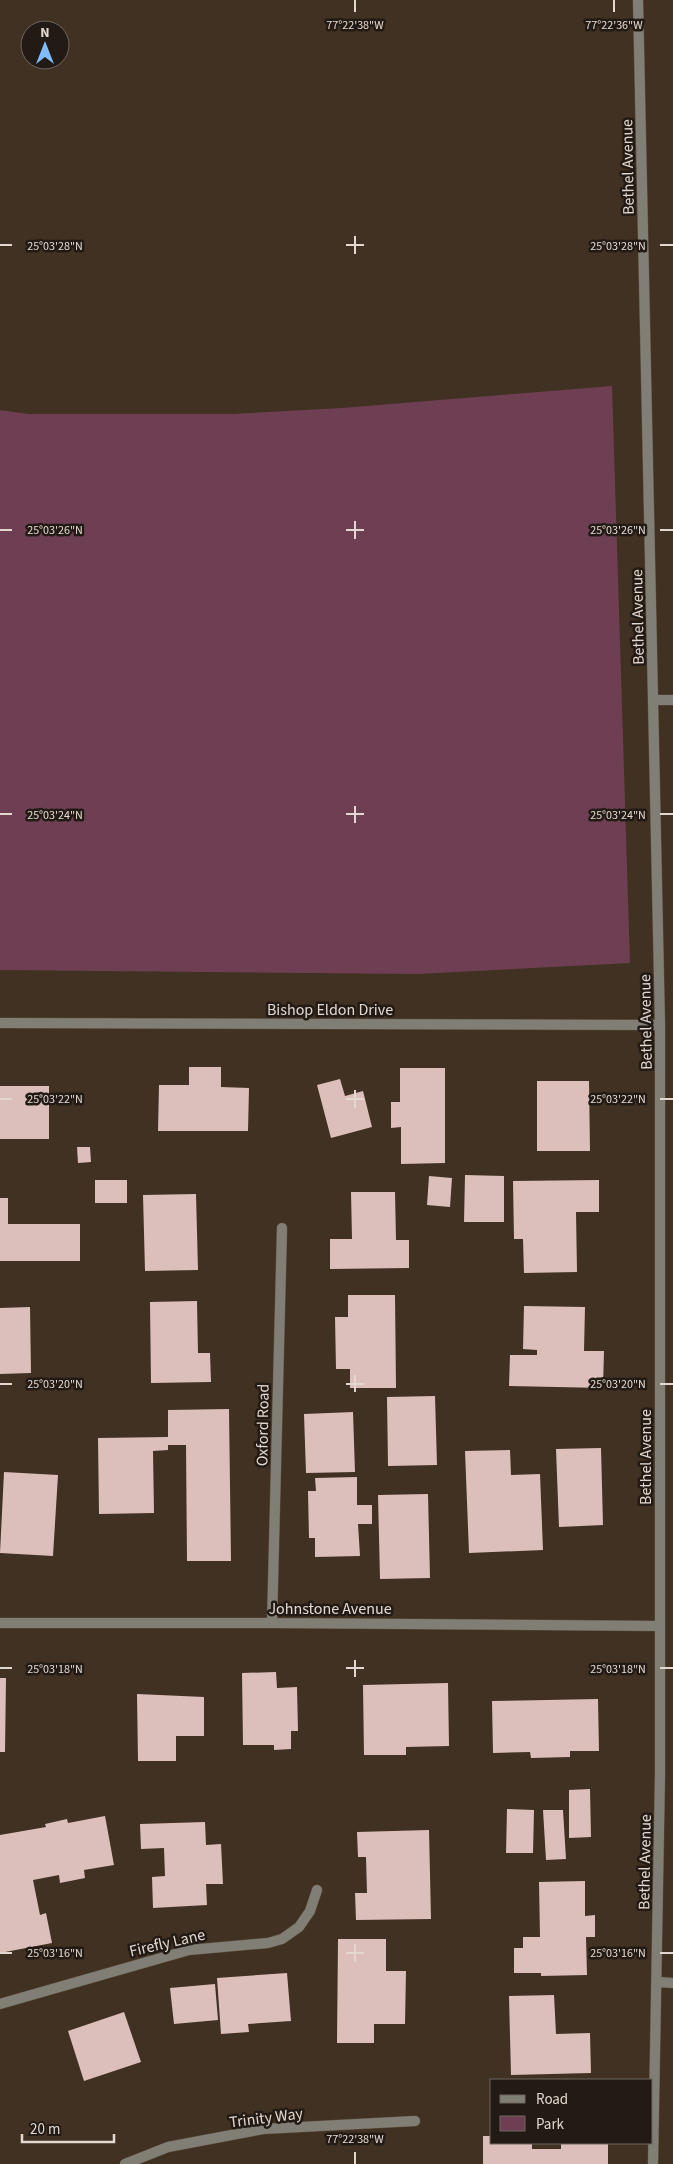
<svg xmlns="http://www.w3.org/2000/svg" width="673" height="2164" viewBox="0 0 673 2164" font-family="'Source Sans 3',sans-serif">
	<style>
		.green { fill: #6e3f53 }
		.building { fill: #dcbfbb }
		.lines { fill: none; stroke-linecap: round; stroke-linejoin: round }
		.minor-casing { stroke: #5e4f41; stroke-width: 11 }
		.minor { stroke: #817f75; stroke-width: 10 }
		.ticks { fill: none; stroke: #e3d8cf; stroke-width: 2 }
		.labels { text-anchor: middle; stroke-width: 5; stroke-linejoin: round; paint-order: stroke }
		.street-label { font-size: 16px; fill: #e3d8cf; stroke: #221a14 }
		.ticks-label { font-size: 12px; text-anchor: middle; fill: #e3d8cf; stroke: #221a14; stroke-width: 5; stroke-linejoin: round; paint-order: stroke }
	</style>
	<rect width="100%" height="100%" fill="#413122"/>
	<path class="green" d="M612 386 630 963 418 974 0 970V410L28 414H233L342 408Z"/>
	<path class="building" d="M189 1067H221V1087L249 1088 248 1131H158L159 1085H189Z
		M400 1068H445V1163L401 1164V1127L391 1128V1102H400Z
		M340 1079 345 1096 363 1091 372 1127 331 1138 317 1085Z
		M537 1081H589L590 1151H537Z
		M0 1086H49V1139H0Z
		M77 1147H90L91 1162 78 1163Z
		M465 1175 504 1176V1222H464Z
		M429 1176 452 1178 450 1207 427 1205Z
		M95 1180H127V1203H95Z
		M599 1180V1212H576L577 1272 524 1273 523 1239H514L513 1181Z
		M351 1192H395L396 1240H409V1268L330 1269V1239H352Z
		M196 1194 198 1270 145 1271 143 1195Z
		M0 1198H8V1224H80V1261H0Z
		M348 1295H395L396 1388H350V1369H336L335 1317H348Z
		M197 1301 198 1353H210L211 1382 151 1383 150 1302Z
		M524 1306 585 1307 584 1351H604L603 1388 509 1386 510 1355H537V1350L523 1349Z
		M30 1307 31 1373 0 1374V1308Z
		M435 1396 437 1465 388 1466 387 1397Z
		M229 1409 231 1561H187L186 1445H168V1450L153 1451 154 1513 99 1514 98 1438 168 1437V1410Z
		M353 1412 355 1472 306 1473 304 1414Z
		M601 1448 603 1525 559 1527 556 1449Z
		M510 1450 511 1475 540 1474 543 1550 469 1553 465 1451Z
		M4 1472 58 1475 53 1556 0 1553Z
		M357 1477V1505H372V1524H358L360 1556 315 1557V1538H309L308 1491H316L315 1478Z
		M428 1494 430 1578 380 1579 378 1495Z
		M276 1672 277 1688 297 1687 298 1731H291V1749L274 1750V1745H243L242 1673Z
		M0 1678H6L5 1752H0Z
		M448 1683 449 1746 406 1747V1755H364L363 1685Z
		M137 1694 204 1697V1736H176V1761H138Z
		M598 1699 599 1751H570V1757L531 1758 530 1752 493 1753 492 1701Z
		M590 1789 591 1837 569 1838V1790Z
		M507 1809 534 1810 533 1853H506Z
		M543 1810H563L566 1859 546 1860Z
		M105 1816 114 1865 84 1870 85 1878 60 1883 59 1875 33 1880 40 1915 46 1913 52 1943 0 1953V1835L46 1827 45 1824 67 1819 68 1823Z
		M205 1822 206 1845 221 1844 223 1884H206L207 1905 153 1908 152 1877 165 1876 164 1848 141 1849 140 1824Z
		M429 1830 431 1919 356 1920 355 1893H367L366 1857H358L357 1832Z
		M585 1881V1916L595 1915V1937H586L587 1975 541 1976V1973H514V1948H523V1937H540L539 1882Z
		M338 1939H386V1971H406L405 2024H374V2043H337Z
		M287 1973 291 2021 248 2024 249 2032 221 2034 217 1978Z
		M215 1984 218 2020 174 2024 170 1988Z
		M554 1995 556 2034 590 2033 591 2073 511 2075 509 1996Z
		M124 2012 141 2062 84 2081 68 2031Z
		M483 2136H492V2143H532V2149H561V2143H608V2164H483Z"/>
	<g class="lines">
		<g class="minor-casing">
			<path id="minor" d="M638 0 660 1025V1774L653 2164
				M654 700H673
				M0 1023 660 1025
				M0 1623H272L660 1626
				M272 1623 282 1228
				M658 1982 673 1983
				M0 2004 189 1950 268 1943 282 1939 299 1927 310 1911 317 1890
				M125 2164 168 2147 263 2129 415 2121"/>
		</g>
		<use href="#minor" class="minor"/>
	</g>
	<path class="ticks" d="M355 0V12M614 0V12M355 236V254M0 245H12M346 245H364M660 245H673M355 521V539M0 530H12M346 530H364M660 530H673M355 806V823M0 814H12M346 814H364M660 814H673M355 1090V1108M0 1099H12M346 1099H364M660 1099H673M355 1375V1392M0 1384H12M346 1384H364M660 1384H673M355 1660V1677M0 1668H12M346 1668H364M660 1668H673M355 1944V1962M0 1953H12M346 1953H364M660 1953H673M355 2152V2164"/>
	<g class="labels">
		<g class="street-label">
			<text transform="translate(627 167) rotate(-91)" y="6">Bethel Avenue</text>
			<text transform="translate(637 617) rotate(-91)" y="6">Bethel Avenue</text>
			<text x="330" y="1015">Bishop Eldon Drive</text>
			<text transform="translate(645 1022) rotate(-91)" y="6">Bethel Avenue</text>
			<text transform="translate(262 1425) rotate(-89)" y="6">Oxford Road</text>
			<text transform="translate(645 1457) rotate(-90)" y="6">Bethel Avenue</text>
			<text x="330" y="1614">Johnstone Avenue</text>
			<text transform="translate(644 1862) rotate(-89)" y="6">Bethel Avenue</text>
			<text transform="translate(167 1942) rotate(-13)" y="6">Firefly Lane</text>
			<text transform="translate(266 2117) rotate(-7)" y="6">Trinity Way</text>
		</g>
	</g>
	<g class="ticks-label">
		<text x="355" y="29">77°22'38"W</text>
		<text x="614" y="29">77°22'36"W</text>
		<text x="55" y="250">25°03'28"N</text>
		<text x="618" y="250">25°03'28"N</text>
		<text x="55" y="534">25°03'26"N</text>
		<text x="618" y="534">25°03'26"N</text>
		<text x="55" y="819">25°03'24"N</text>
		<text x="618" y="819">25°03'24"N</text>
		<text x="55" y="1103">25°03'22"N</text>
		<text x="618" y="1103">25°03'22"N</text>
		<text x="55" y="1388">25°03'20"N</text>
		<text x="618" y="1388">25°03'20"N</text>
		<text x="55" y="1673">25°03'18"N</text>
		<text x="618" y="1673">25°03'18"N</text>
		<text x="55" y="1957">25°03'16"N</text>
		<text x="618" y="1957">25°03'16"N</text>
		<text x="355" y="2143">77°22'38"W</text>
	</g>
	<rect x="490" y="2079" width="162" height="65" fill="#221a14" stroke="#6f665f"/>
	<rect x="500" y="2095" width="25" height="8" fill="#817f75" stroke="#6f665f"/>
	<text x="536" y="2104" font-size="15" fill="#e3d8cf">Road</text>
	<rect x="500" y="2116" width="25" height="15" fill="#6e3f53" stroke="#6f665f"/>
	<text x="536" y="2129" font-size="15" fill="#e3d8cf">Park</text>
	<g transform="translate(45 45)"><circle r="24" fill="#221a14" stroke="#6f665f"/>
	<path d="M0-4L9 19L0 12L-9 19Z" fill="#7fbdfa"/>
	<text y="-8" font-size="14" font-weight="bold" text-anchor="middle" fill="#e3d8cf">N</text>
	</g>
	<path d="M22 2134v8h92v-8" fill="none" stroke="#e3d8cf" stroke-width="2.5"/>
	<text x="30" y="2134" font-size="15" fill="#e3d8cf" stroke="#221a14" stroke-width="4" paint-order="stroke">20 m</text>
</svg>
